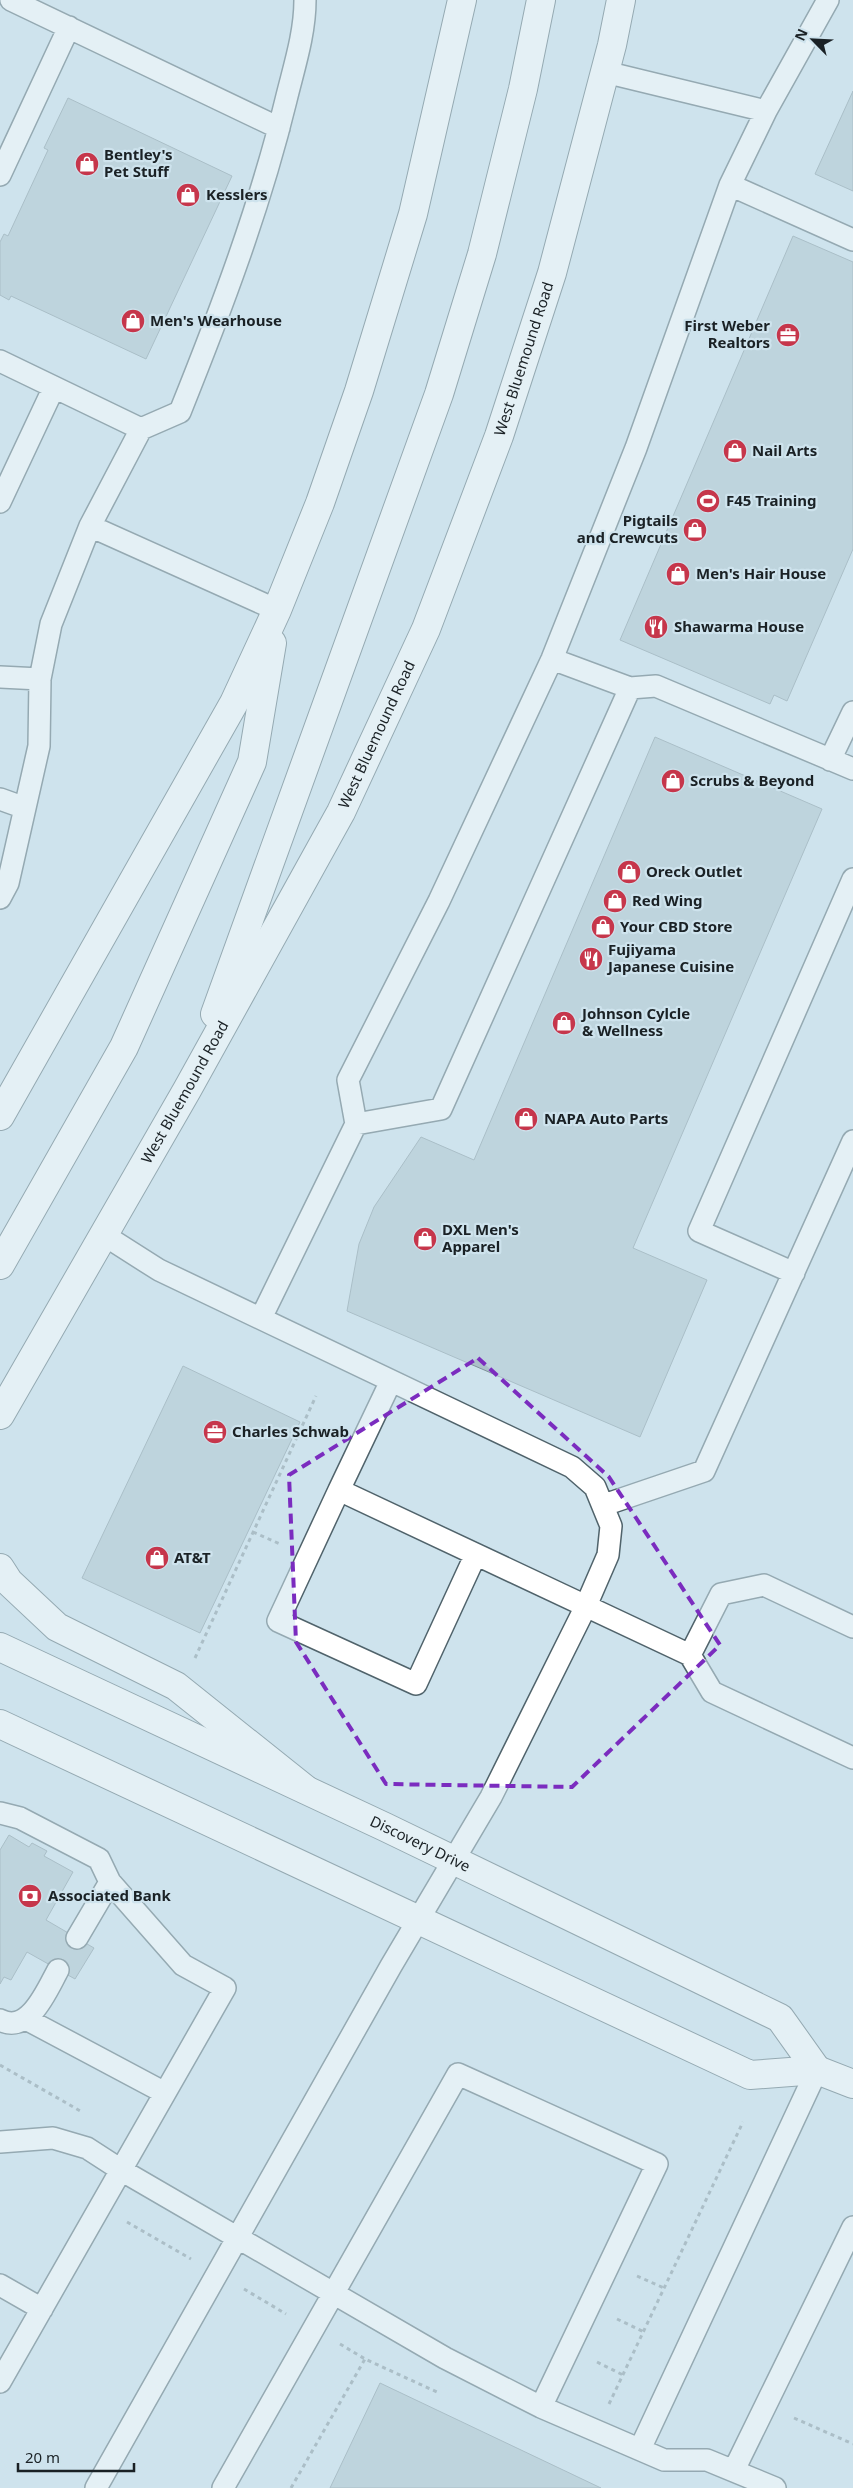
<svg xmlns="http://www.w3.org/2000/svg" width="853" height="2488" viewBox="0 0 853 2488" font-family="'Noto Sans',sans-serif">
	<style>
		.building { fill: #acc1ca; stroke: #7e919a }
		.lines { fill: none; stroke-linecap: round; stroke-linejoin: round }
		.service-casing { stroke: #50636b; stroke-width: 24 }
		.minor-casing { stroke: #50636b; stroke-width: 30 }
		.primary-casing { stroke: #50636b; stroke-width: 30 }
		.path { stroke: #829199; stroke-width: 3; stroke-dasharray: 4 4; stroke-linecap: butt }
		.service { stroke: #fff; stroke-width: 21 }
		.minor { stroke: #fff; stroke-width: 28 }
		.primary { stroke: #fff; stroke-width: 28 }
		.marked { fill: none; stroke: #7b2cbf; stroke-width: 4; stroke-dasharray: 10 6; stroke-linejoin: round }
		.labels { text-anchor: middle; stroke-width: 4.5; stroke-linejoin: round; paint-order: stroke }
		.poi-label { font-size: 15px; font-weight: bold; fill: #1a2125; stroke: #cee3ed; text-anchor: start }
		.street-label { font-size: 15px; fill: #1a2125; stroke: #cee3ed }
	</style>
	<rect width="100%" height="100%" fill="#cee3ed"/>
	<path class="building" d="M853 91V191L815 174Z
		M68 98 232 176 146 359 11 296 9 300 0 295V242L4 234 8 236 48 150 44 148Z
		M793 236 853 262V549L787 701 774 695 770 704 620 640Z
		M655 737 822 809 633 1248 707 1280 640 1437 347 1311 359 1244 374 1207 421 1137 474 1160Z
		M183 1366 300 1422 200 1633 82 1578Z
		M9 1835 29 1847 32 1843 47 1851 44 1856 73 1872 46 1920 94 1948 75 1979 27 1952 11 1980 4 1977 0 1984V1850Z
		M380 2383 601 2488H330Z"/>
	<g class="lines">
		<g class="service-casing">
			<path id="service" d="M11 0 279 128
				M605 72 766 111
				M0 175 69 27
				M730 185 853 240
				M0 361 141 429
				M0 502 54 387
				M90 526 277 610
				M552 659 630 688
				M0 677 40 679
				M830 760 853 712
				M0 799 25 808
				M0 898 8 883 39 746 40 679 51 624 90 526 141 429 180 412C221 310 260 207 286 100 294 67 305 34 305 0
				M356 1124 441 1109 630 688 656 686 853 769
				M794 1273 699 1231 853 879
				M261 1318 356 1124 348 1080 439 901 552 659 636 448 730 185 766 111 828 0
				M391 1381 339 1490 690 1655 712 1692 853 1758
				M339 1490 278 1621 416 1684 475 1556
				M604 1505 704 1471 853 1141
				M690 1655 721 1594 764 1585 853 1627
				M0 1813 20 1818 99 1859 110 1882 77 1938
				M26 2019 165 2093
				M0 2020C29 2035 47 1990 58 1970
				M0 2142 53 2138 87 2148 121 2170 445 2358 541 2407 664 2460H707L775 2488
				M0 2285 42 2309
				M0 2382 225 1988 183 1965 110 1882
				M640 2449 817 2070
				M734 2470 853 2227
				M96 2488 391 1966 491 1797 585 1608 608 1555 611 1526 595 1487 572 1467 159 1270 104 1235
				M223 2488 458 2074 657 2164 541 2407"/>
		</g>
		<g class="minor-casing">
			<g id="minor">
				<path id="s1" d="M0 1647 385 1827 780 2018 817 2070"/>
				<path d="M0 1724 750 2075 817 2070 853 2084"/>
			</g>
		</g>
		<g class="primary-casing">
			<g id="primary">
				<path d="M215 1014 439 394 482 254 523 89 541 0"/>
				<path d="M0 1116 234 703 277 610 320 503 359 391 413 214 462 0"/>
				<path d="M0 1265 124 1047 252 762 272 643"/>
				<path id="s2" d="M0 1415 187 1090 341 812 426 629 499 436 552 273 612 45 621 0"/>
				<path d="M0 1568 9 1582 57 1627 176 1686 305 1789"/>
			</g>
		</g>
		<path class="path" d="M253 1532 280 1544
			M195 1658 316 1396
			M0 2065 82 2112
			M127 2222 191 2259
			M637 2276 664 2288
			M244 2289 286 2314
			M617 2319 644 2332
			M340 2344 365 2359 437 2392
			M597 2362 623 2375
			M609 2404 743 2122
			M794 2418 853 2444
			M291 2488 365 2359"/>
		<use href="#service" class="service"/>
		<use href="#minor" class="minor"/>
		<use href="#primary" class="primary"/>
	</g>
	<path d="M0 0H853V2488H0ZM478 1358 609 1477 720 1645 572 1787 386 1784 296 1642 289 1475Z" fill="#cee3ed" fill-opacity=".55" fill-rule="evenodd"/>
	<path class="marked" d="M478 1358 609 1477 720 1645 572 1787 386 1784 296 1642 289 1475Z"/>
	<defs>
		<g id="shop-disc" transform="scale(1.25)"><circle r="9.5" fill="#c6364b" stroke="#cee3ed"/><path d="M-5-2.5h2.3a2.7 3.5 0 0 1 5.4 0H5L5.5 6h-11ZM-1.5-2.5h3a1.5 2.3 0 0 0-3 0Z" fill="#fff"/></g>
		<g id="office-disc" transform="scale(1.25)"><circle r="9.5" fill="#c6364b" stroke="#cee3ed"/><path d="M-6-3h4V-5.5h4V-3h4V5H-6ZM-1-4.5V-3h2v-1.5ZM-6 0V1H6V0Z" fill="#fff"/></g>
		<g id="stadium-disc" transform="scale(1.25)"><circle r="9.5" fill="#c6364b" stroke="#cee3ed"/><path d="M0-5a6.5 5 0 1 0 0 10a6.5 5 0 1 0 0-10ZM-3.5-1.8h7v3.6h-7Z" fill="#fff"/></g>
		<g id="restaurant-disc" transform="scale(1.25)"><circle r="9.5" fill="#c6364b" stroke="#cee3ed"/><path d="M-5-6h1v4h1v-4h1v4h1v-4h1v5L-1.5 .5V6h-2V.5L-5-1ZM5-6V6H3V1.5H1.5Q1.5-4 5-6Z" fill="#fff"/></g>
		<g id="bank-disc" transform="scale(1.25)"><circle r="9.5" fill="#c6364b" stroke="#cee3ed"/><path d="M-6-4H6V4H-6ZM0-2.3a2.3 2.3 0 1 0 0 4.6a2.3 2.3 0 1 0 0-4.6Z" fill="#fff"/></g>
	</defs>
	<g fill-rule="evenodd">
		<use href="#shop-disc" x="87" y="164"/>
		<use href="#shop-disc" x="188" y="195"/>
		<use href="#shop-disc" x="133" y="321"/>
		<use href="#office-disc" x="788" y="335"/>
		<use href="#shop-disc" x="735" y="451"/>
		<use href="#stadium-disc" x="708" y="501"/>
		<use href="#shop-disc" x="695" y="530"/>
		<use href="#shop-disc" x="678" y="574"/>
		<use href="#restaurant-disc" x="656" y="627"/>
		<use href="#shop-disc" x="673" y="781"/>
		<use href="#shop-disc" x="629" y="872"/>
		<use href="#shop-disc" x="615" y="901"/>
		<use href="#shop-disc" x="603" y="927"/>
		<use href="#restaurant-disc" x="591" y="959"/>
		<use href="#shop-disc" x="564" y="1023"/>
		<use href="#shop-disc" x="526" y="1119"/>
		<use href="#shop-disc" x="425" y="1239"/>
		<use href="#office-disc" x="215" y="1432"/>
		<use href="#shop-disc" x="157" y="1558"/>
		<use href="#bank-disc" x="30" y="1896"/>
	</g>
	<g class="labels">
		<g class="poi-label">
			<text x="104" y="160">Bentley's<tspan x="104" dy="17">Pet Stuff</tspan></text>
			<text x="206" y="200">Kesslers</text>
			<text x="150" y="326">Men's Wearhouse</text>
			<text x="770" y="331" text-anchor="end">First Weber<tspan x="770" dy="17">Realtors</tspan></text>
			<text x="752" y="456">Nail Arts</text>
			<text x="726" y="506">F45 Training</text>
			<text x="678" y="526" text-anchor="end">Pigtails<tspan x="678" dy="17">and Crewcuts</tspan></text>
			<text x="696" y="579">Men's Hair House</text>
			<text x="674" y="632">Shawarma House</text>
			<text x="690" y="786">Scrubs &amp; Beyond</text>
			<text x="646" y="877">Oreck Outlet</text>
			<text x="632" y="906">Red Wing</text>
			<text x="620" y="932">Your CBD Store</text>
			<text x="608" y="955">Fujiyama<tspan x="608" dy="17">Japanese Cuisine</tspan></text>
			<text x="582" y="1019">Johnson Cylcle<tspan x="582" dy="17">&amp; Wellness</tspan></text>
			<text x="544" y="1124">NAPA Auto Parts</text>
			<text x="442" y="1235">DXL Men's<tspan x="442" dy="17">Apparel</tspan></text>
			<text x="232" y="1437">Charles Schwab</text>
			<text x="174" y="1563">AT&amp;T</text>
			<text x="48" y="1901">Associated Bank</text>
		</g>
		<g class="street-label">
			<text dy="5" stroke="none"><textPath href="#s2" startOffset="1182">West Bluemound Road</textPath></text>
			<text dy="5" stroke="none"><textPath href="#s2" startOffset="778">West Bluemound Road</textPath></text>
			<text dy="5" stroke="none"><textPath href="#s2" startOffset="372">West Bluemound Road</textPath></text>
			<text dy="5" stroke="none"><textPath href="#s1" startOffset="464">Discovery Drive</textPath></text>
		</g>
	</g>
	<g transform="translate(813 40) rotate(294)" stroke="#cee3ed" stroke-width="4" paint-order="stroke">
	<path d="M0-4L9 19L0 12L-9 19Z" fill="#1a2125"/>
	<text y="-8" font-size="14" font-weight="bold" text-anchor="middle" fill="#1a2125">N</text>
	</g>
	<path d="M18 2463v8h116v-8" fill="none" stroke="#1a2125" stroke-width="2.5"/>
	<text x="25" y="2463" font-size="15" fill="#1a2125" stroke="#cee3ed" stroke-width="4" paint-order="stroke">20 m</text>
</svg>
